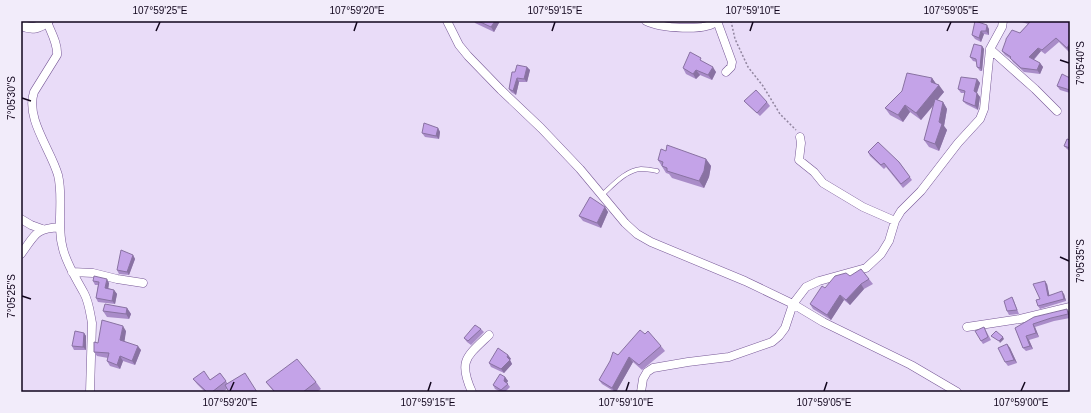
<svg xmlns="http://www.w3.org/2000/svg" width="1091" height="413" viewBox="0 0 1091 413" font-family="Helvetica,sans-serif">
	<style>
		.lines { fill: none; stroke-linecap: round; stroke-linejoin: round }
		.service-casing { stroke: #775897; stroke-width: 5 }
		.minor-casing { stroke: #775897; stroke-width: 9 }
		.tertiary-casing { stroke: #775897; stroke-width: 11 }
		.path { stroke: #91859f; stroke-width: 1.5; stroke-dasharray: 2 2; stroke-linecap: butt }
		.service { stroke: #fff; stroke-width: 4 }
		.minor { stroke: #fff; stroke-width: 8 }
		.tertiary { stroke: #fff; stroke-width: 10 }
		.wall { fill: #a98cc8 }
		.shaded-wall { fill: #8972a2 }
		.building { fill: #c4a3e8; stroke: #8972a2 }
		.ticks { fill: none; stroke: #11051c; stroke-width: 1.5 }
		.neatline { fill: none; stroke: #11051c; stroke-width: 1.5 }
		.ticks-label { font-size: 10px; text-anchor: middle; fill: #11051c }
	</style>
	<rect width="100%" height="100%" fill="#e9dcf8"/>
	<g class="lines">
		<g class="service-casing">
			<path id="service" d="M602 195C613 185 626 170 641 169 646 169 652 170 657 171"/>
		</g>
		<g class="minor-casing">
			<path id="minor" d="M447 21 459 45 468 56 501 90 541 128 580 169 625 223 637 234 651 242 745 281 793 304 823 322 911 365 957 392
				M646 21C660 28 706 32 717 21
				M717 21 732 62 731 67 726 72
				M47 22C51 32 58 44 57 55L34 92C25 118 51 150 58 175 64 199 56 225 63 249 67 265 76 278 84 293 89 302 90 313 92 323L90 392
				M990 49 1035 89 1057 111
				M800 137 801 143 799 160 814 172 823 183 863 207 895 221
				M21 219 31 225 42 229
				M21 254C36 234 34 229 60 227
				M72 272 93 273 117 279 143 283
				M967 327 1020 319 1070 307
				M472 392C458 361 466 357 489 335
				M641 392 643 379 647 372 653 368 688 362 729 357 772 342 779 336 785 328 793 304 806 287 819 281 866 268 881 254 889 241 895 221 901 211 921 191 958 143 980 119 984 109 990 49 1002 27 1003 21"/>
		</g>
		<g class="tertiary-casing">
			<path id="tertiary" d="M21 25C32 30 39 28 48 21"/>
		</g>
		<path class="path" d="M731 21 735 39 748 67 763 86 780 114 796 130"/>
		<use href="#service" class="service"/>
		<use href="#minor" class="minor"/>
		<use href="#tertiary" class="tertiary"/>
	</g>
	<path class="wall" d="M474 21H500L494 32 475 23Z
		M675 21H687L686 22H675Z
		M975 21 989 29V35L984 34 981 42 975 39 972 35Z
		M1021 21H1070V51L1069 52 1059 42 1045 54 1041 51 1034 60 1040 63 1043 67 1040 74 1024 72 1013 62 1011 59 1005 55 1002 51 1028 24 1022 22Z
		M982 46 984 49 982 71H980L977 67V62L973 61 970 57Z
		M704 62 716 72 712 80 700 75 696 79 686 74 683 68Z
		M527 67 530 70 527 82H519L516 95 511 92 509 89 515 72Z
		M932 78 936 84 944 92 937 100 943 102 947 109 944 126 947 130 939 151 929 147 924 140 934 105 921 120 910 112 903 122 890 115 885 108Z
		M1070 78V93L1060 90 1057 86Z
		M977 79 980 83 977 93 980 97 978 110 966 104 963 101 965 93H961L958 89Z
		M744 101 767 102 770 106 760 116 747 104Z
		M438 128 440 132 439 139 425 137 422 133Z
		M1070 140V151L1067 149 1064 146Z
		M666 151 706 159 711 166 709 177 704 188 672 178 669 174 666 173 658 160Z
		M868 152 899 162 912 180 903 188 886 167 884 169 870 156Z
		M605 207 608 212 601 228 583 221 579 216Z
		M133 255 135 259 129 275 119 274 117 270Z
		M850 276 869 279 873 284 864 289 850 305 844 300 831 320 813 309 810 304Z
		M93 281 109 283 108 288 114 290 117 294 115 304 98 302 96 298 98 285H95Z
		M1047 284 1049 295 1064 294 1066 301 1040 309 1038 306 1040 299Z
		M1012 297 1014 301 1019 314 1009 315 1007 311Z
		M127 308 131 314 129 319 107 317 103 311Z
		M1069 313 1070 318 1054 321 1035 327 1039 337 1029 340 1033 349 1026 351 1023 348 1015 328Z
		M984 327 991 340 983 344 981 341Z
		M481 329 484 332 471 345 467 342 464 338Z
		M126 331 124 341 141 350 135 365 123 361 120 369 110 366 107 361 108 358 97 356 94 352 98 343Z
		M84 333 86 336V350H74L72 346Z
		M1007 344 1010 348 1017 363 1008 366 1005 362Z
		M661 346 665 351 642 370 633 362 616 392H615L602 384 599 380 618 355Z
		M508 355 511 359 510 360 512 364 504 373 491 367 489 363Z
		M220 373 228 384 227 389 223 392H205L197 384 193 379 210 380Z
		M505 377 508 381 507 383 510 387 505 392H501L495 389 493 385Z
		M266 382H316L321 389 317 392H274Z"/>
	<path class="shaded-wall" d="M495 21H500L494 32 491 27Z
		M987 25 989 29V35L986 31Z
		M981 31 984 34 981 42 979 38Z
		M1070 43V51L1069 52 1067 48Z
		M982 46 984 49 982 71 980 68Z
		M1038 48 1041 51 1032 61 1029 57Z
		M1040 63 1043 67 1040 74 1037 70Z
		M527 67 530 70 527 82 524 79Z
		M713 67 716 72 712 80 708 75Z
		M696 70 700 75 696 79 693 74Z
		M517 78 519 82 516 95 513 91Z
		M932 78 937 85 931 82Z
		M977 79 980 83 976 95 974 91Z
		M939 85 944 92 921 120 916 113Z
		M977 93 980 97 978 110 975 106Z
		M943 102 947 109 944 126 947 130 939 151 935 144Z
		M905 105 910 112 903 122 898 115Z
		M438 128 440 132 439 139 436 136Z
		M706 159 711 166 709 177 704 188 699 181Z
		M605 207 608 212 601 228 597 223Z
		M133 255 135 259 129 275 127 272Z
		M107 279 109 283 108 291 105 288Z
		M1045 281 1047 284 1050 298 1048 296Z
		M861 284 864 289 850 305 846 300Z
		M114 290 117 294 115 304 112 301Z
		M1062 291 1064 294 1066 301 1064 299Z
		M840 295 844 300 831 320 827 315Z
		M127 308 131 314 129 319 126 314Z
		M1067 309 1069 313 1070 317 1068 314Z
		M1033 324 1035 327 1039 337 1036 333Z
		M123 326 126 331 124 345 120 340Z
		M84 333 86 336V350L83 347Z
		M1026 336 1029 340 1033 349 1030 346Z
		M1003 337 1004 339 1000 343 999 341Z
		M1007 344 1010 348 1017 363 1014 360Z
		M138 346 141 350 135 365 132 361Z
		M508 355 511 359 509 360 507 357Z
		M120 356 123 361 120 369 117 365Z
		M629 357 633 362 616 392H615L612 388Z
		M510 360 512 364 504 373 501 369Z
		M505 377 508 381 506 384 504 381Z"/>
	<path class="building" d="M478 21H495L491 27Z
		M975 21 987 25 986 31H981L979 38 972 35Z
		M1026 21H1070V43L1067 48 1056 38 1042 50 1038 48 1029 57 1040 63 1037 70 1021 68 1010 58 1011 57 1002 51 1006 40V39L1012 30 1020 33 1030 22Z
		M974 44 982 46 980 68 977 67 976 59 970 57Z
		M690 52 701 58 700 60 713 67 708 75 696 70 693 74 683 68Z
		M517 65 527 67 524 79 517 78 513 91 509 89 512 72H515Z
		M907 73 932 78 931 82 939 85 916 113 905 105 898 115 885 108 902 91Z
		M1062 74 1070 78V90L1057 86Z
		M961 77 977 79 974 91 977 93 975 106 963 101 965 91 958 89Z
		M756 90 767 102 757 113 744 101Z
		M935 99 943 102 939 122 942 124 935 144 924 140Z
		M424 123 438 128 436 136 422 133Z
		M1067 139 1070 140V148L1064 146Z
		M878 142 899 162 910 177 901 184 884 163 881 165 868 152Z
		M667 145 706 159 704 171 699 181 667 171V168L662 166 663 162 658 160 661 149 666 151Z
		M590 197 605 207 597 223 579 216Z
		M121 250 133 255 127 272 117 270Z
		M861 269 869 279 861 284 846 300 840 295 827 315 810 304 822 286 825 288 835 276 846 273 850 276Z
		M94 276 107 279 105 288 114 290 112 301 96 298 99 282 93 281Z
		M1045 281 1048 296 1062 291 1064 299 1038 306 1036 300 1040 299 1033 284Z
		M1012 297 1017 310 1007 311 1004 301Z
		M105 304 127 308 126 314 103 311Z
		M1067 309 1068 314 1051 318 1033 324 1036 333 1026 336 1030 346 1023 348 1015 328 1034 317Z
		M102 320 123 326 120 340 138 346 132 361 120 356 117 365 107 361 109 353 94 352V342L98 343Z
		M475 325 481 329 468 341 464 338Z
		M984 327 988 337 981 341 975 331Z
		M640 330 645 334 648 331 661 346 639 365 629 357 612 388 599 380 610 361 613 352 618 355Z
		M75 331 84 333 83 347 72 346Z
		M996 331 1003 337 999 341 991 336Z
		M1007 344 1014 360 1005 362 998 348Z
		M498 348 508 355 507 357 510 360 501 369 489 363Z
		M297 359 316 382 303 392H275L266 382Z
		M204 371 210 380 220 373 226 381 212 392H207L193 379Z
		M245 373 257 392H229L225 385Z
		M500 374 505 377 504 381 508 384 501 390 493 385Z"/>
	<path class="ticks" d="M156 31 160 22M354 31 357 22M552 31 555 22M750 31 753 22M947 31 951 22M1060 60 1069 63M22 98 31 101M1060 257 1069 261M22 296 31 299M230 391 234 382M428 391 431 382M626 391 629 382M824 391 827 382M1021 391 1025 382"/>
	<rect width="1091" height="413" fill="none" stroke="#f2ecfa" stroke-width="44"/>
	<rect x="22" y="22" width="1047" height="369" class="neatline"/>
	<g class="ticks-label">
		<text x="160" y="14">107°59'25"E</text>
		<text x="357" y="14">107°59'20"E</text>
		<text x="555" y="14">107°59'15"E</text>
		<text x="753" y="14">107°59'10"E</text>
		<text x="951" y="14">107°59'05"E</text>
		<text transform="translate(1080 63) rotate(-90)" y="4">7°05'40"S</text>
		<text transform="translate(11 98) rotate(-90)" y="4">7°05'30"S</text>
		<text transform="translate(1080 261) rotate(-90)" y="4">7°05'35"S</text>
		<text transform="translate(11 296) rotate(-90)" y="4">7°05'25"S</text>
		<text x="230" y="406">107°59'20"E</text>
		<text x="428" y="406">107°59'15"E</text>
		<text x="626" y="406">107°59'10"E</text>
		<text x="824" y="406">107°59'05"E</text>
		<text x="1021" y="406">107°59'00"E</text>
	</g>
</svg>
